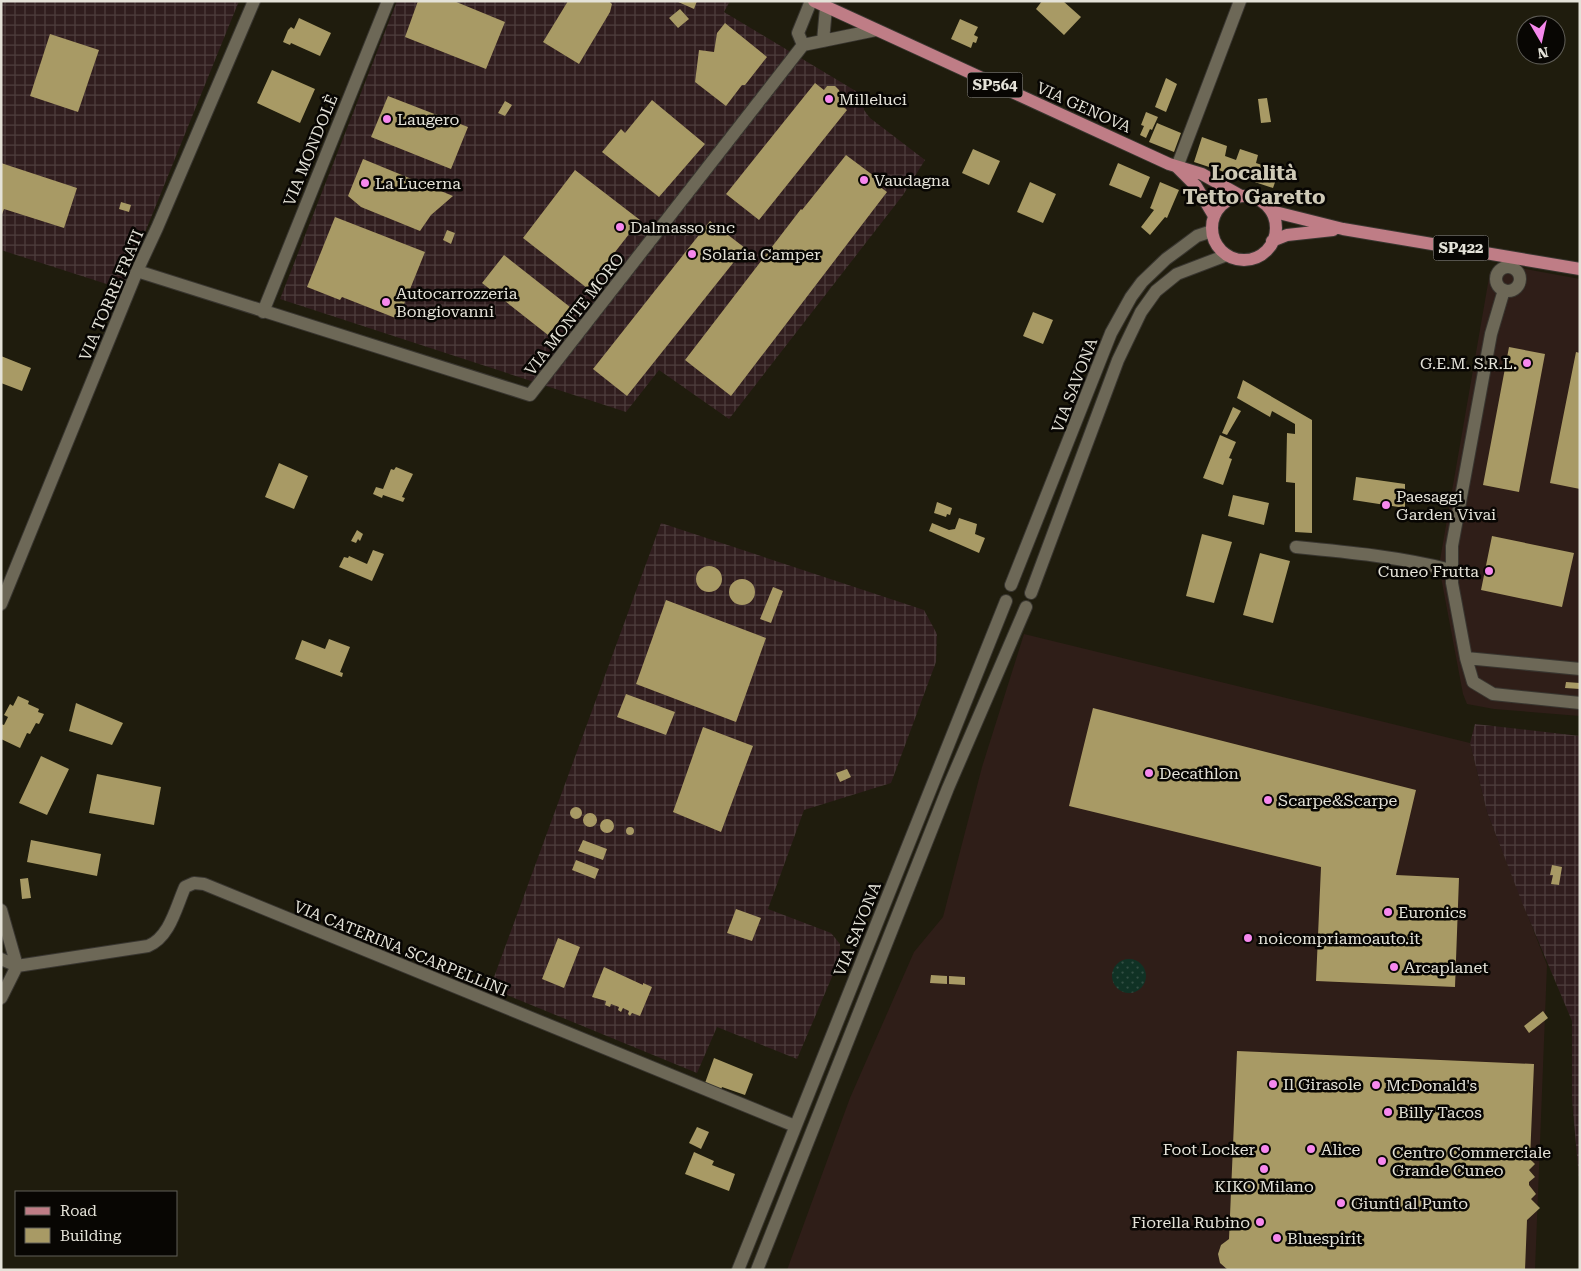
<svg xmlns="http://www.w3.org/2000/svg" width="1581" height="1271" viewBox="0 0 1581 1271" font-family="'Roboto Serif',serif">
	<style>
		.commercial { fill: #2f1e18 }
		.industrial { fill: url(#industrial-grid) }
		.grass { fill: url(#grass-dots) }
		.building { fill: #a89a65 }
		.lines { fill: none; stroke-linecap: round; stroke-linejoin: round }
		.minor-casing { stroke: #393630; stroke-width: 14 }
		.major-casing { stroke: #393630; stroke-width: 14 }
		.minor { stroke: #6d6857; stroke-width: 12 }
		.major { stroke: #bf7d86; stroke-width: 12 }
		.poi-dot { fill: #f688ed; stroke: #080603; stroke-width: 2 }
		.labels { text-anchor: middle; stroke-width: 5; stroke-linejoin: round; paint-order: stroke }
		.shield { fill: #080603; stroke: #a2a098; stroke-width: 1 }
		.shield-label { font-size: 15px; font-weight: bold; fill: #e4e2d8 }
		.poi-label { font-size: 16px; fill: #e4e2d8; stroke: #080603; text-anchor: start }
		.street-label { font-size: 16px; fill: #e4e2d8; stroke: #080603 }
		.district-label { font-size: 21px; font-weight: bold; fill: #cec9b6; stroke: #080603 }
	</style>
	<defs>
		<pattern id="industrial-grid" width="8" height="8" patternUnits="userSpaceOnUse" patternTransform="scale(1.25)"><rect width="8" height="8" fill="#301d1e"/><path d="M0 4h8M4 0v8" fill="none" stroke="#4e3e3e"/></pattern>
		<pattern id="grass-dots" width="8" height="8" patternUnits="userSpaceOnUse" patternTransform="scale(1.25)"><rect width="8" height="8" fill="#103225"/><path d="M2 2h.1M6 6h.1" fill="none" stroke="#334f44" stroke-width="1.8" stroke-linecap="round"/></pattern>
	</defs>
	<rect width="100%" height="100%" fill="#1f1c0d"/>
	<path class="commercial" d="M1498 264 1580 279V716L1494 709 1467 704 1463 694 1441 577 1440 560 1490 272Z
		M1024 634 1470 743 1487 812 1547 965 1535 1270H787L850 1098 914 952 943 917 982 767Z"/>
	<path class="industrial" d="M1 1H239L122 289 1 250Z
		M397 1H730L724 12 864 96V110L870 118 925 160 903 195 729 419 659 370 626 412 280 299Z
		M661 523 924 610 937 634 936 662 891 783 804 810 768 909 831 933 840 944V958L797 1059 717 1027 697 1073 490 988Z
		M1475 724 1580 736V1189L1572 1100V1021L1523 905 1487 812 1470 743Z"/>
	<path class="grass" d="M1112 976a17 17 0 1 1 34 0a17 17 0 1 1-34 0Z"/>
	<path class="building" d="M418 1H454L505 22 486 69 405 37Z
		M568 1H609L612 4 610 12 579 64 543 42Z
		M676 1H697L694 9Z
		M1042 1H1063L1081 17 1064 35 1036 9Z
		M680 9 689 19 678 28 669 18Z
		M299 18 331 33 320 56 291 43 290 45 283 42 288 30 291 27 294 29Z
		M960 19 978 27 974 35 978 37 976 43 973 42 971 48 951 39Z
		M725 23 767 57 745 85H742L726 106 695 82 699 50 714 52 717 33Z
		M50 34 99 50 78 112 30 96Z
		M272 70 315 89 300 123 257 103Z
		M1166 78 1177 84 1166 112 1155 107Z
		M815 83 824 90 827 86H835L839 90 841 97 839 103 847 110 759 220 726 194Z
		M388 96 468 127 451 169 371 137Z
		M1267 98 1271 122 1261 123 1258 99Z
		M652 100 705 144 659 197 602 152 621 129 625 133Z
		M505 101 512 105 505 116 498 113Z
		M1146 112 1158 117 1152 130 1150 129 1146 138 1140 135 1144 126 1141 125Z
		M1157 123 1181 133 1174 152 1149 142Z
		M1202 137 1227 146 1225 156 1236 160 1240 149 1258 155 1256 163 1279 171 1273 188 1194 162Z
		M973 149 1000 161 989 185 962 173Z
		M846 155 882 182 879 186 887 192 731 396 685 360 801 209 802 210Z
		M363 159 453 196 431 215 420 231 361 207 348 196Z
		M1 163 77 188 64 228 4 209 1 217Z
		M1118 163 1150 177 1141 198 1109 185Z
		M575 170 640 220 587 288 523 238Z
		M1030 182 1056 194 1043 223 1017 212Z
		M1160 182 1179 190 1167 218 1165 217 1150 235 1141 227 1154 210 1150 208 1151 206Z
		M121 202 131 205 129 212 119 209Z
		M335 217 425 252 398 319 342 297 340 300 307 287Z
		M710 221 745 248 627 396 593 369Z
		M447 230 455 233 451 244 443 240Z
		M504 255 570 307 548 335 482 283Z
		M1033 312 1053 320 1043 344 1023 336Z
		M1509 347 1545 354 1519 492 1483 485Z
		M1576 352 1580 353V489L1550 483Z
		M1 356 31 368 22 391 1 383Z
		M1243 380 1312 420V533L1295 532V483L1286 482 1287 433 1295 434V424L1272 411 1270 417 1237 398Z
		M1233 407 1241 411 1227 435 1222 433Z
		M1220 435 1236 442 1229 458 1232 459 1223 485 1203 478Z
		M279 463 308 476 294 509 265 497Z
		M396 467 413 474 402 497 405 498 403 502 383 495 382 498 373 494 376 487 383 489 391 469 394 470Z
		M1356 477 1405 484V508L1353 500Z
		M1233 495 1269 503 1264 525 1228 516Z
		M937 502 952 508 950 515 947 514 946 517 934 513Z
		M959 518 977 524 975 534 985 538 979 553 929 531 932 523 949 530 955 529Z
		M357 530 363 534 360 541 358 539 356 543 351 541Z
		M1202 534 1232 542 1214 603 1186 596Z
		M1492 536 1574 553 1562 607 1481 590Z
		M373 550 384 554 372 581 339 567 344 557 348 558 349 556 367 564Z
		M1260 553 1290 561 1273 623 1243 615Z
		M696 579a13 13 0 1 1 26 0a13 13 0 1 1-26 0Z
		M729 592a13 13 0 1 1 26 0a13 13 0 1 1-26 0Z
		M773 587 783 591 771 623 760 619Z
		M666 600 766 638 736 722 636 684Z
		M329 639 350 647 340 672 343 673 342 677 295 659 302 640 325 649Z
		M1566 682 1580 683V689L1565 688Z
		M626 694 675 712 666 735 617 717Z
		M18 696 29 701 28 704 39 709 38 712 44 714 39 724 36 723 30 734 27 733 20 748 1 739V724L4 725 8 717 4 715 10 704 13 706Z
		M76 703 123 723 112 745 69 731Z
		M1093 708 1416 790 1396 875 1459 878 1455 987 1316 981 1321 867 1069 806Z
		M703 727 753 746 721 832 673 812Z
		M41 756 69 769 47 815 19 803Z
		M847 769 851 777 840 782 836 773Z
		M97 774 161 787 154 825 89 813Z
		M570 813a6 6 0 1 1 12 0a6 6 0 1 1-12 0Z
		M583 820a7 7 0 1 1 14 0a7 7 0 1 1-14 0Z
		M600 826a7 7 0 1 1 14 0a7 7 0 1 1-14 0Z
		M626 831a4 4 0 1 1 8 0a4 4 0 1 1-8 0Z
		M31 840 101 854 97 876 27 862Z
		M583 840 607 849 603 860 578 851Z
		M576 860 599 869 595 879 572 870Z
		M1552 865 1562 867 1559 885 1551 884 1553 875H1550Z
		M28 878 31 898 22 899 20 879Z
		M736 909 761 918 752 941 727 933Z
		M558 938 580 947 564 988 542 979Z
		M604 967 643 985V983L652 987 640 1016 632 1013 630 1016 628 1014 629 1011 623 1008 621 1012 618 1010 619 1007 611 1004 610 1007 605 1005 606 1001 592 997Z
		M931 975 947 976V984L930 983Z
		M949 976 965 977V985L949 984Z
		M1543 1011 1548 1018 1529 1033 1524 1026Z
		M1237 1051 1534 1064 1530 1159 1535 1164 1529 1170 1535 1177 1529 1182V1185L1536 1194 1531 1199 1540 1208 1527 1220 1525 1270H1228L1220 1263 1218 1254 1221 1245 1229 1239Z
		M714 1058 753 1074 745 1095 722 1087 721 1090 705 1083Z
		M697 1127 709 1132 701 1149 689 1143Z
		M694 1152 714 1161 712 1165 735 1174 729 1191 685 1174Z"/>
	<g class="lines">
		<g class="minor-casing">
			<path id="minor" d="M823 41 826 8
				M803 45 798 33 811 1
				M1177 167 1240 1
				M1496 279a12 12 0 1 1 24 0a12 12 0 1 1-24 0Z
				M137 271 530 395 803 45 876 30
				M1504 290 1491 334 1452 546V583L1466 658 1473 682 1493 694 1580 703
				M263 312 388 1
				M1296 547C1348 552 1400 557 1451 570
				M1011 585 1111 333 1131 297 1142 282 1166 259 1181 248 1197 236 1212 231
				M1031 593 1118 360 1141 312 1156 291 1177 274 1227 255
				M1 604 137 271 157 228 254 1
				M1466 658 1580 669
				M1 910 17 966 1 998
				M1 959 17 966
				M17 966 148 946C170 937 176 907 185 887L194 883 204 884 795 1126
				M738 1270 1006 601
				M757 1270 948 788 1026 607"/>
		</g>
		<g class="major-casing">
			<path id="major" d="M814 1 1169 164 1202 174 1241 196
				M1177 167 1196 186 1214 216
				M1212 228a32 32 0 1 1 64 0a32 32 0 1 1-64 0Z
				M1271 211 1343 229 1580 269
				M1272 241 1287 235 1333 230"/>
		</g>
		<use href="#minor" class="minor"/>
		<use href="#major" class="major"/>
	</g>
	<g class="poi-dot">
		<circle cx="829" cy="99" r="5"/>
		<circle cx="387" cy="119" r="5"/>
		<circle cx="864" cy="180" r="5"/>
		<circle cx="365" cy="183" r="5"/>
		<circle cx="620" cy="227" r="5"/>
		<circle cx="692" cy="254" r="5"/>
		<circle cx="386" cy="302" r="5"/>
		<circle cx="1527" cy="363" r="5"/>
		<circle cx="1386" cy="505" r="5"/>
		<circle cx="1489" cy="571" r="5"/>
		<circle cx="1149" cy="773" r="5"/>
		<circle cx="1268" cy="800" r="5"/>
		<circle cx="1388" cy="912" r="5"/>
		<circle cx="1248" cy="938" r="5"/>
		<circle cx="1394" cy="967" r="5"/>
		<circle cx="1273" cy="1084" r="5"/>
		<circle cx="1376" cy="1085" r="5"/>
		<circle cx="1388" cy="1112" r="5"/>
		<circle cx="1265" cy="1149" r="5"/>
		<circle cx="1311" cy="1149" r="5"/>
		<circle cx="1382" cy="1161" r="5"/>
		<circle cx="1264" cy="1169" r="5"/>
		<circle cx="1341" cy="1203" r="5"/>
		<circle cx="1260" cy="1222" r="5"/>
		<circle cx="1277" cy="1238" r="5"/>
	</g>
	<g class="labels">
		<g class="shield">
			<rect x="967.5" y="72.5" width="55" height="25" rx="4"/>
			<rect x="1433.5" y="235.5" width="55" height="25" rx="4"/>
		</g>
		<g class="shield-label">
			<text x="995" y="90">SP564</text>
			<text x="1461" y="253">SP422</text>
		</g>
		<g class="poi-label">
			<text x="839" y="105">Milleluci</text>
			<text x="397" y="125">Laugero</text>
			<text x="874" y="186">Vaudagna</text>
			<text x="375" y="189">La Lucerna</text>
			<text x="630" y="233">Dalmasso snc</text>
			<text x="702" y="260">Solaria Camper</text>
			<text x="396" y="299">Autocarrozzeria<tspan x="396" dy="18">Bongiovanni</tspan></text>
			<text x="1517" y="369" text-anchor="end">G.E.M. S.R.L.</text>
			<text x="1396" y="502">Paesaggi<tspan x="1396" dy="18">Garden Vivai</tspan></text>
			<text x="1479" y="577" text-anchor="end">Cuneo Frutta</text>
			<text x="1159" y="779">Decathlon</text>
			<text x="1278" y="806">Scarpe&amp;Scarpe</text>
			<text x="1398" y="918">Euronics</text>
			<text x="1258" y="944">noicompriamoauto.it</text>
			<text x="1404" y="973">Arcaplanet</text>
			<text x="1283" y="1090">Il Girasole</text>
			<text x="1386" y="1091">McDonald's</text>
			<text x="1398" y="1118">Billy Tacos</text>
			<text x="1255" y="1155" text-anchor="end">Foot Locker</text>
			<text x="1321" y="1155">Alice</text>
			<text x="1392" y="1158">Centro Commerciale<tspan x="1392" dy="18">Grande Cuneo</tspan></text>
			<text x="1264" y="1192" text-anchor="middle">KIKO Milano</text>
			<text x="1351" y="1209">Giunti al Punto</text>
			<text x="1250" y="1228" text-anchor="end">Fiorella Rubino</text>
			<text x="1287" y="1244">Bluespirit</text>
		</g>
		<g class="street-label">
			<text transform="translate(1084 107) rotate(24)" y="6">VIA GENOVA</text>
			<text transform="translate(310 150) rotate(-68)" y="6">VIA MONDOLÈ</text>
			<text transform="translate(111 295) rotate(-67)" y="6">VIA TORRE FRATI</text>
			<text transform="translate(574 314) rotate(-52)" y="6">VIA MONTE MORO</text>
			<text transform="translate(1074 385) rotate(-69)" y="6">VIA SAVONA</text>
			<text transform="translate(857 929) rotate(-68)" y="6">VIA SAVONA</text>
			<text transform="translate(401 948) rotate(22)" y="6">VIA CATERINA SCARPELLINI</text>
		</g>
		<g class="district-label">
			<text x="1254" y="180">Località<tspan x="1254" dy="24">Tetto Garetto</tspan></text>
		</g>
	</g>
	<rect width="1581" height="1271" fill="none" stroke="#e4e2d8" stroke-width="5"/>
	<rect x="15" y="1191" width="162" height="65" fill="#080603" stroke="#605e58"/>
	<rect x="25" y="1207" width="25" height="8" fill="#bf7d86" stroke="#605e58"/>
	<text x="60" y="1216" font-size="15" fill="#e4e2d8">Road</text>
	<rect x="25" y="1228" width="25" height="15" fill="#a89a65" stroke="#605e58"/>
	<text x="60" y="1241" font-size="15" fill="#e4e2d8">Building</text>
	<g transform="translate(1541 40) rotate(171)"><circle r="24" fill="#080603" stroke="#605e58"/>
	<path d="M0-4L9 19L0 12L-9 19Z" fill="#f688ed"/>
	<text y="-8" font-size="14" font-weight="bold" text-anchor="middle" fill="#e4e2d8">N</text>
	</g>
</svg>
